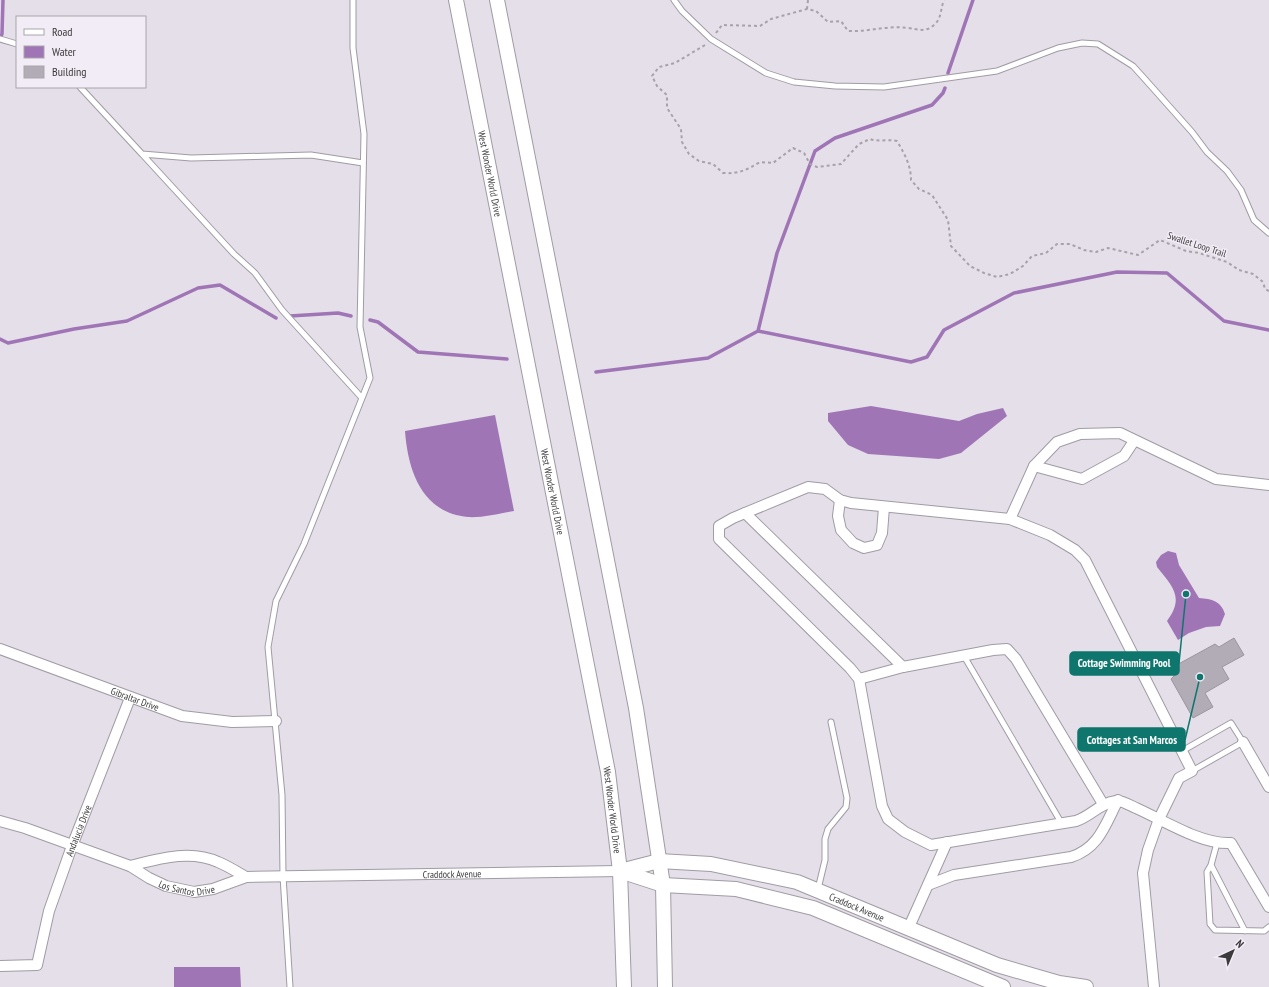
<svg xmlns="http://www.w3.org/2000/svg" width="1269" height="987" viewBox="0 0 1269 987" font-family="'PT Sans Narrow',sans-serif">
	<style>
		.water { fill: #9f75b6 }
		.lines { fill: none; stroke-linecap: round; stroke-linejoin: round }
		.stream { stroke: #9f75b6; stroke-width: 3.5 }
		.building { fill: #b2acb6; stroke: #9b959e }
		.lane-casing { stroke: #a19ba4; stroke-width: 7 }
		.street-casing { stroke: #a19ba4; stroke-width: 12 }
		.secondary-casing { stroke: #a19ba4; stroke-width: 16 }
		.path { stroke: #a7a2aa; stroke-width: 2; stroke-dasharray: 3 3; stroke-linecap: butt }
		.lane { stroke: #fff; stroke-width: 5 }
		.street { stroke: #fff; stroke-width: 10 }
		.secondary { stroke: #fff; stroke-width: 14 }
		.labels { text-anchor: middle; stroke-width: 3; stroke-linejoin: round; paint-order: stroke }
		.street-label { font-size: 10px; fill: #3c3a3d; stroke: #f2ecf6 }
		.leader { fill: none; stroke: #0f766e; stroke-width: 1.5 }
		.callout-dot { fill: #0f766e; stroke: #f2ecf6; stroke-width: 1.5 }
		.callout { fill: #0f766e; stroke: #0f766e; stroke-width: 1.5 }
		.callout-label { font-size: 11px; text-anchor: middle; font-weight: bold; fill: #fff }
	</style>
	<rect width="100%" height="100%" fill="#e5dfe9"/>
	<path class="water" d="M871 406 959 421 977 414 1003 408 1007 416 961 453 939 459 868 454 848 445 828 421V413Z
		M495 415 514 511C500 513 482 518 468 517 422 513 408 471 405 431Z
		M1168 551 1176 553 1179 565 1199 598C1212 599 1221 601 1225 614L1220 626 1206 627 1189 633 1178 640 1167 621C1185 597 1172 586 1157 567L1156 562 1161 555Z
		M174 967H240L241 987H174Z"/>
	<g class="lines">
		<path class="stream" d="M0 38 2 34 3 0
			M948 73 973 0
			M290 316 338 313 351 316
			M370 320 378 322 418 352 507 359
			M758 331 777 253 815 151 835 138 932 105 943 93 945 88
			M0 339 8 343 74 329 127 321 198 288 220 285 276 318
			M596 372 708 358 758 331 911 362 927 357 944 330 1014 293 1117 272 1167 273 1224 321 1269 330"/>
	</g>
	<path class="building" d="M1234 638 1244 655 1222 667 1229 679 1205 693 1213 707 1193 718 1171 679 1176 674 1173 667 1215 644 1219 647Z"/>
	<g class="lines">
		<g class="lane-casing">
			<path id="lane" d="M674 0 682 11 711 39 766 73 794 82 835 86 884 87 997 71 1058 48 1082 43 1098 44 1133 66 1143 77 1192 132 1207 152 1227 171 1241 190 1254 220 1269 233
				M0 39 17 44
				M80 87 142 154 191 158 311 155 363 163
				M142 154 234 254 255 273 282 310 362 398
				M964 656 1062 824
				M1182 751 1231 723 1243 742 1192 771
				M1217 843 1211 865 1207 872 1210 924 1215 930 1264 931 1269 927
				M1211 865 1245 931
				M818 889 825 860V839L828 829 846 807 847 798 831 722
				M290 987 283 876 282 795 268 647 276 601 304 544 370 378 360 327 364 134 353 48V0"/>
		</g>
		<g class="street-casing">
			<g id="street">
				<path d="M1034 466 1082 479 1124 456 1134 441"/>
				<path d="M840 500 838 516 841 530 853 543 864 548 877 545 882 533 884 507"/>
				<path d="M745 513 903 667 993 650 1007 649 1016 659 1103 804"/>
				<path d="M1010 519 1034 466 1057 442 1080 434 1120 433 1216 479 1269 485"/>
				<path id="s1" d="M0 649 182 716 232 722 276 721"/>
				<path d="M859 679 903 667"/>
				<path d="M1243 742 1269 787"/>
				<path id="s2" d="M0 821 25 828 130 866 149 878 166 886 194 892 213 889 246 877 620 871"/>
				<path d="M130 866C158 859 190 849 218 862 228 866 237 872 246 877"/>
				<path d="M928 885 954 875 1071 857C1099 848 1105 825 1118 800"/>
				<path d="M909 927 947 842"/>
				<path id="s3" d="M0 966 37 965 49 911 72 846 130 698"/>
				<path d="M1154 987 1143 873 1148 850 1159 819 1179 778 1192 771 1085 560 1075 550 1050 535 1010 519 851 503 840 500 825 489 808 487 733 518 719 526V539L850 668 859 679 882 806 888 819 905 832 931 845 1076 821C1091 816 1100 803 1116 801 1122 800 1131 806 1136 808 1163 820 1202 845 1231 843L1269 907"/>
			</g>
		</g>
		<g class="secondary-casing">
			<g id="secondary">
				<path id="s4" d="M456 0 608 772 620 871 624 987"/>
				<path d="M497 0 636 708 663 885 665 987"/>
				<path id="s5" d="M620 871 659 861 711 864 797 882 997 965 1059 983 1086 987"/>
				<path d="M620 871 663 885 736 889 813 908 1003 987"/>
			</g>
		</g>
		<path class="path" d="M807 9 808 0
			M716 33 722 25 760 26 771 19 807 9 816 11 828 22 841 21 848 31C869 32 887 25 908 28 918 29 925 33 934 25 942 18 940 10 944 0
			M705 45 675 63 659 67 652 76 657 86 667 95V108L681 129 682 142 689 154 699 161 713 164 723 173C738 174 747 170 760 162L773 163 793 148 804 153 810 164 817 167 841 164 859 144 870 139C879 142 887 139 897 141 904 153 911 165 911 180L919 189 932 195 948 220 951 246 970 266 984 273 997 277 1010 274 1023 266 1032 256 1046 253 1057 244H1070L1084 250 1096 252 1108 248 1138 255 1160 240 1186 251 1199 253 1227 262 1239 270 1253 274 1263 282 1265 289 1269 291"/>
		<use href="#lane" class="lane"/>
		<use href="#street" class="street"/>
		<use href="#secondary" class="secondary"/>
	</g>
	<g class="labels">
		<g class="street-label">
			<text dy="4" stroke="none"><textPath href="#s4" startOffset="177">West Wonder World Drive</textPath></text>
			<text transform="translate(1197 244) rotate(18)" y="4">Swallet Loop Trail</text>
			<text dy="4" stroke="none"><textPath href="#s4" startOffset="501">West Wonder World Drive</textPath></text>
			<text dy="4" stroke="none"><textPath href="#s1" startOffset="144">Gibraltar Drive</textPath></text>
			<text dy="4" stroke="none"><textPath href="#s4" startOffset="825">West Wonder World Drive</textPath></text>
			<text dy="4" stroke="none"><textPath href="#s3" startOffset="178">Andalucia Drive</textPath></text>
			<text dy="4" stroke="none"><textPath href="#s2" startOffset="468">Craddock Avenue</textPath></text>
			<text dy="4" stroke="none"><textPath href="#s2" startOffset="200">Los Santos Drive</textPath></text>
			<text dy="4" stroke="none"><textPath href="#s5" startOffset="245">Craddock Avenue</textPath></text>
		</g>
	</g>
	<path class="leader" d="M1186 594L1179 663M1200 677L1185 740"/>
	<g class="callout-dot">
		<circle cx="1186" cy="594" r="4"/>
		<circle cx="1200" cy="677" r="4"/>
	</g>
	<g class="callout">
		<rect x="1070" y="652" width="109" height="23" rx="4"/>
		<rect x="1078" y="728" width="107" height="23" rx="4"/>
	</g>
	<g class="callout-label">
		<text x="1124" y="667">Cottage Swimming Pool</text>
		<text x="1132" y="744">Cottages at San Marcos</text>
	</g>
	<rect x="16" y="16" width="130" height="72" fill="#f2ecf6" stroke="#a9a5ac"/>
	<rect x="24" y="29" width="20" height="6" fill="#ffffff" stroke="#a9a5ac"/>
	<text x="52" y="36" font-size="12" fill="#3c3a3d">Road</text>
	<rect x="24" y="46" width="20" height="12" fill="#9f75b6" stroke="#a9a5ac"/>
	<text x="52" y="56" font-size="12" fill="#3c3a3d">Water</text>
	<rect x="24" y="66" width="20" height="12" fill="#b2acb6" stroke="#a9a5ac"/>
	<text x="52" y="76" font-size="12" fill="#3c3a3d">Building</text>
	<g transform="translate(1233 951) rotate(44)" stroke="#f2ecf6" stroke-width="3" paint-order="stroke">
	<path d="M0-3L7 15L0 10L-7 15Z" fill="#3c3a3d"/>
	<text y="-6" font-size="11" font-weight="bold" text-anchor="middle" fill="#3c3a3d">N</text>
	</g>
</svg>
